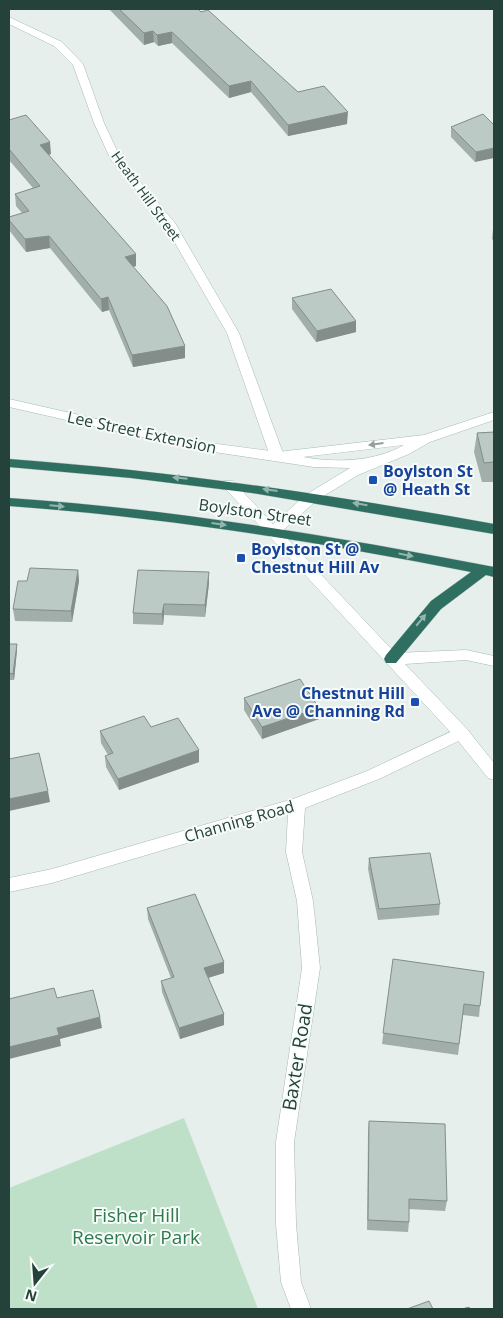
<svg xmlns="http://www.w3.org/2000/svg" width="503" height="1318" viewBox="0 0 503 1318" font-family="'Open Sans',sans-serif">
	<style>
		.green { fill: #bfe0c8 }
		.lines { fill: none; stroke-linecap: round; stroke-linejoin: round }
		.street-casing { stroke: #a8b8b2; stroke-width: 1 }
		.secondary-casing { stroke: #a4bbb3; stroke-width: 1 }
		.highway-casing { stroke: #c2cac8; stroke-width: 1 }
		.street { fill: #fff; fill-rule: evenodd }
		.secondary { fill: #fff; fill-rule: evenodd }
		.highway { fill: #2f6f62; fill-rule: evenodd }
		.wall { fill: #a1aea9 }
		.shaded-wall { fill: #838d89 }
		.building { fill: #bbcac4; stroke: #838d89 }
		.oneway { fill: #92a09c }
		.oneway2 { fill: #93b5ae }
		.transit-dot { fill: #1a4fb4; stroke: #f7fbf9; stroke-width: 2 }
		.labels { text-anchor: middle; stroke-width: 4; stroke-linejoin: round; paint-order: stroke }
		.far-street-label { font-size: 14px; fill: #24423a; stroke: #f7fbf9 }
		.street-label { font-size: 16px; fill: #24423a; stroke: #f7fbf9 }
		.transit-label { font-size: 16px; font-weight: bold; fill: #164399; stroke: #f7fbf9; text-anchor: start }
		.near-street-label { font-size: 19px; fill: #24423a; stroke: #f7fbf9 }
		.near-park-label { font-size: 19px; fill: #2d7a4b; stroke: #f7fbf9 }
	</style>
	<rect width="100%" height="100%" fill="#e6efeb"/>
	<path class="green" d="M184 1118 258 1309H9V1188Z"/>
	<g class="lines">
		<g class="street-casing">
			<path id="street" d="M9 17 62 42 83 64 104 123 121 159 175 223 239 333 284 456 282 459 277 460 270 456 227 333 164 224 111 160 94 123 73 65 54 46 9 24Z
				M461 727 467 729 469 733 467 737 379 779 305 808 302 852 313 901 320 968 294 1142 296 1224 301 1282 311 1309H291L281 1282 276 1224V1142L302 968 297 901 286 852 288 813 52 883 9 892V878L52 869 293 799 367 771Z"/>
		</g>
		<g class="secondary-casing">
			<path id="secondary" d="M9 399 194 441 278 452 424 435 494 412V420L430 442 409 454 358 475 317 500 281 532 395 653 466 650 494 656V666L466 660 405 664 467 729 494 763V780L488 778 455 737 221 484 223 481H233L273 524 307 494 350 468 314 467 194 449 9 407ZM404 445C375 462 335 463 303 457Z"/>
		</g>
		<g class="highway-casing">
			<path id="highway" d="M9 459C172 471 333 495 494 524V534L252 493 131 478 9 467Z
				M9 498C173 509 333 536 494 567V577L486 575 441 609 396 663H386L384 659 386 655 431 601 471 572C318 542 165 517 9 506Z"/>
		</g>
		<use href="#street" class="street"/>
		<use href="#secondary" class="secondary"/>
		<use href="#highway" class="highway"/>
	</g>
	<path class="wall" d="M109 9H198L298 92 347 124 288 136 251 92 229 98 172 43 158 46 154 42 144 45Z
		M483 114 475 162 451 137V127Z
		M9 120 51 154 48 155 136 266 133 267 185 358 133 367 109 310 102 312 50 248 26 252 9 230V217L22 213 16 206 15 194 33 188 9 160Z
		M494 228V241L492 239 493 229Z
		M292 298 356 332 316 342 292 309Z
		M494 432V482H482L474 452 477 433Z
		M78 570 79 581 72 622 15 621 13 609 27 581Z
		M209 583 205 617 164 615 163 625 133 624V613Z
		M9 644H17V650L14 680H9Z
		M244 698 319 708V719L262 739 244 710Z
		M151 727 199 762 119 790 106 767 105 756 108 755 101 743 100 731Z
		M369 858 440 904 439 915 378 920 368 869Z
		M147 908 224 973 208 978 224 1014V1025L180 1039 162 992 161 981 171 978 148 919Z
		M393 959 480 1006 479 1017 463 1015 458 1055 382 1044Z
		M369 1121 447 1201 445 1211 409 1209V1222L408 1232 367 1230 368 1132Z"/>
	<path class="shaded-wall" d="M153 31 154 42 144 45V33Z
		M172 32V43L158 46 157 35Z
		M251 81V92L229 98V86Z
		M348 112 347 124 288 136V125Z
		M50 142 51 154 41 157 40 145Z
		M494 148V158L475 162 476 152Z
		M49 236 50 248 26 252 25 239Z
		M136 254V266L125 269V257Z
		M108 297 109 310 102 312 101 299Z
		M356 321V332L316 342 317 331Z
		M185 346V358L133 367 132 355Z
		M78 570 79 581 72 622 71 611Z
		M209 572V583L205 617V605Z
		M164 604V615L163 625 162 614Z
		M17 644V650L14 680 13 674Z
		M319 708V719L262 739V727Z
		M199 750V762L119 790 118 779Z
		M48 791 50 802 9 811V799Z
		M224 962V973L204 979V968Z
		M224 1014V1025L180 1039 179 1028Z
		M100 1017 102 1028 60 1039 61 1046 9 1059V1047L57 1028Z"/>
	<path class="building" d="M119 9H198L201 12 208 10 298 92 324 86 348 112 288 125 251 81 229 86 172 32 157 35 153 31 144 33Z
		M483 114 494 125V148L476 152 451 127Z
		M26 115 50 142 40 145 136 254 125 257 167 306 185 346 132 355 108 297 101 299 49 236 25 239 9 220V217L29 211 15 194 40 186 9 149V120Z
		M331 289 356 321 317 331 292 298Z
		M494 432V462L484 463 477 433Z
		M30 568 78 570 71 611 13 609 18 581H27Z
		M138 570 209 572 205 605 164 604 162 614 133 613Z
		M9 644H17L13 674 9 673Z
		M300 679 319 708 262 727 244 698Z
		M144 716 151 727 178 718 199 750 118 779 105 756 113 753 100 731Z
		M39 753 48 791 9 799V759Z
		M430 853 440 904 379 909 369 858Z
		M195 894 224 962 204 968 224 1014 179 1028 161 981 174 977 147 908Z
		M393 959 484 972 480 1006 464 1004 459 1044 383 1033Z
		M54 988 57 998 93 990 100 1017 57 1028 59 1035 9 1047V999Z
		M369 1121 445 1124 447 1201 409 1199V1222L368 1220Z
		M429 1301 433 1309H407Z
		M469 1307 470 1309H462Z"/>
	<defs><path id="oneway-solid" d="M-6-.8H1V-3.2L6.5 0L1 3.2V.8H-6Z" transform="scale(1.25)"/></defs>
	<use class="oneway" href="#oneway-solid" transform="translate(376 444) rotate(172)"/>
	<g class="oneway2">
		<use href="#oneway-solid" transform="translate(180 478) rotate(-174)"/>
		<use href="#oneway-solid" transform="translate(270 490) rotate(-172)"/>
		<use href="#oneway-solid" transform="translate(360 504) rotate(-171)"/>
		<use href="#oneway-solid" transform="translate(57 506) rotate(5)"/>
		<use href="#oneway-solid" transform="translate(219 524) rotate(8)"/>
		<use href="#oneway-solid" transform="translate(406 555) rotate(11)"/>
		<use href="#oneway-solid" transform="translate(421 620) rotate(-50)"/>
	</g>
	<g class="transit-dot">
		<rect x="368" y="475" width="10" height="10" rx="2.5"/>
		<rect x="236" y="553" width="10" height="10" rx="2.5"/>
		<rect x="410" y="697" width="10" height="10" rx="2.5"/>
	</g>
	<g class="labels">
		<g class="far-street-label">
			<text transform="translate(146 196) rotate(54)" y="5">Heath Hill Street</text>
		</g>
		<g class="street-label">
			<text transform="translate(142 432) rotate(12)" y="6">Lee Street Extension</text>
			<text transform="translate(255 512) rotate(8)" y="6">Boylston Street</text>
			<text transform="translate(239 821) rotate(-16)" y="6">Channing Road</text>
		</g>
		<g class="transit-label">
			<text x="383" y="477">Boylston St<tspan x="383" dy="18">@ Heath St</tspan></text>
			<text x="251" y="555">Boylston St @<tspan x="251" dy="18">Chestnut Hill Av</tspan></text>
			<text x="405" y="699" text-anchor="end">Chestnut Hill<tspan x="405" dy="18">Ave @ Channing Rd</tspan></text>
		</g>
		<g class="near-street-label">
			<text transform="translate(297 1057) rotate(-81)" y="7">Baxter Road</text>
		</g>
		<g class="near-park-label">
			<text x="136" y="1222">Fisher Hill<tspan x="136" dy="22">Reservoir Park</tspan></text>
		</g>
	</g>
	<rect width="503" height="1318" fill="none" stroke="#24423a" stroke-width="20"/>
	<g transform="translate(35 1283) rotate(197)" stroke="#f7fbf9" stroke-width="4" paint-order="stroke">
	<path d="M0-4L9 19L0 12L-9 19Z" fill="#24423a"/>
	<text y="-8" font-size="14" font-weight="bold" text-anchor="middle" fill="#24423a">N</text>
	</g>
</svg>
